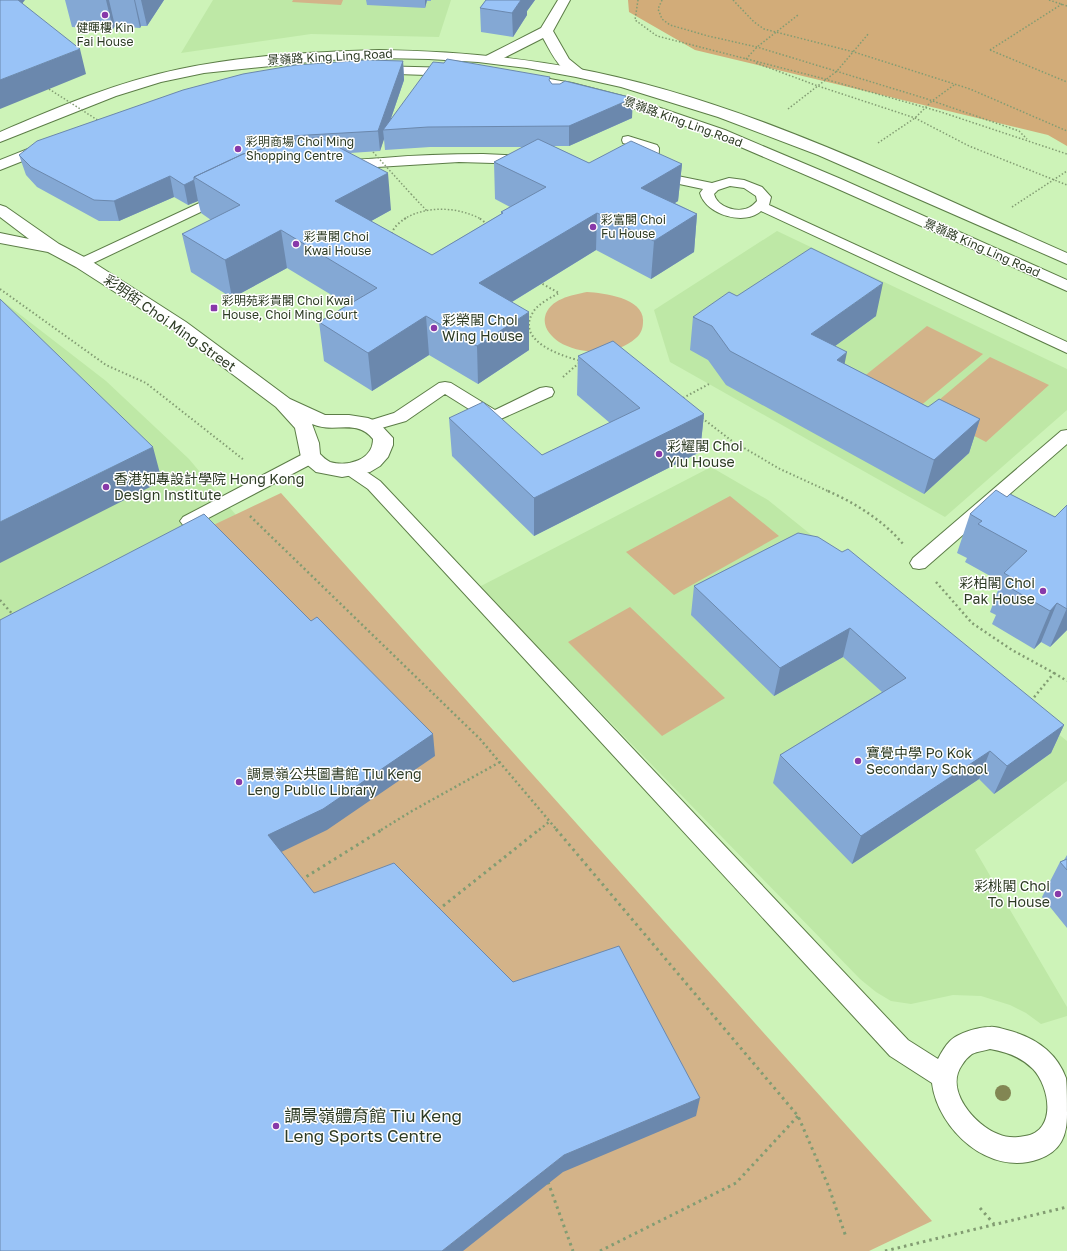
<svg xmlns="http://www.w3.org/2000/svg" width="1067" height="1251" viewBox="0 0 1067 1251" font-family="'Golos Text','Noto Sans TC',sans-serif">
	<style>
		.built { fill: #bee8a6 }
		.green { fill: #d3b389 }
		.forest { fill: #d2ac79 }
		.lines { fill: none; stroke-linecap: round; stroke-linejoin: round }
		.service-casing { stroke: #5c7d47; stroke-width: 2 }
		.minor-casing { stroke: #5c7d47; stroke-width: 2 }
		.tertiary-casing { stroke: #5c7d47; stroke-width: 2 }
		.path-far3 { stroke: #829c72; stroke-width: 1.5; stroke-dasharray: 1.5 2; stroke-linecap: butt }
		.path-far2 { stroke: #829c72; stroke-width: 2; stroke-dasharray: 1.5 2.5; stroke-linecap: butt }
		.path-far1 { stroke: #829c72; stroke-width: 2.5; stroke-dasharray: 2 3; stroke-linecap: butt }
		.path { stroke: #829c72; stroke-width: 3; stroke-dasharray: 2.5 4; stroke-linecap: butt }
		.service { fill: #fff; fill-rule: evenodd }
		.minor { fill: #fff; fill-rule: evenodd }
		.tertiary { fill: #fff; fill-rule: evenodd }
		.path-bridge { stroke: #829c72; stroke-width: 1.5; stroke-dasharray: 1.5 2; stroke-linecap: butt }
		.tree { fill: #828653 }
		.wall { fill: #84a8d4; fill-rule: evenodd }
		.shaded-wall { fill: #6b88ad }
		.building { fill: #99c3f7; stroke: #6b88ad }
		.poi-dot { fill: #8839a9; stroke: #fff; stroke-width: 1.5 }
		.labels { text-anchor: middle; stroke-width: 3; stroke-linejoin: round; paint-order: stroke }
		.far-poi-label { font-size: 12px; fill: #2d3b24; stroke: #fff; text-anchor: start }
		.far-street-label { font-size: 12px; fill: #2d3b24; stroke: #fff }
		.poi-label { font-size: 14px; fill: #2d3b24; stroke: #fff; text-anchor: start }
		.street-label { font-size: 14px; fill: #2d3b24; stroke: #fff }
		.near-poi-label { font-size: 17px; fill: #2d3b24; stroke: #fff; text-anchor: start }
	</style>
	<rect width="100%" height="100%" fill="#cdf3b8"/>
	<path class="built" d="M213 0H451L439 37 311 34 181 53Z
		M777 231 1067 369V410L945 517 670 362 654 310Z
		M0 299 106 381 189 459 236 515 0 794Z
		M711 467 768 500 1067 741V781L975 850 1067 1007V1016L1041 1024 1026 1013 1010 1005 981 996 953 995 911 1004 891 1001 876 992 860 979 479 587Z"/>
	<path class="green" d="M293 0H343L341 5 292 2Z
		M587 292C604 293 645 298 643 322 643 328 641 334 636 338 617 356 580 355 559 342 551 336 543 328 545 317 549 299 572 295 587 292Z
		M927 326 983 354 919 407 862 378Z
		M990 357 1049 385 986 442 926 411Z
		M281 493 932 1221 869 1251H0V794L205 529Z
		M730 496 779 536 674 595 626 552Z
		M630 607 725 698 662 736 568 642Z"/>
	<path class="forest" d="M628 0H1067V146L1048 135 695 50 629 12Z"/>
	<g class="lines">
		<g class="service-casing">
			<path id="service" d="M628 136 657 145 659 148 658 172 712 183 729 178 744 180 762 187 771 197 769 205 1067 342V353L761 211C745 226 706 215 700 193L703 189 646 177 644 174 645 150 623 143 622 140 623 137ZM730 186 744 188 756 196 757 201C755 203 752 206 750 207 738 214 717 207 714 194L718 190Z
				M483 154 529 156 534 157 536 160 534 163 529 164 459 162 344 169 339 168 337 165 339 162C353 159 369 159 383 158 416 155 449 154 483 154Z
				M223 192 228 193 230 196 228 199 87 266 82 267 77 266 75 263 77 260Z
				M445 382 451 383 495 410 540 388 546 387 552 388 554 392 552 396 494 422 488 421 445 394 406 421 371 431 365 430 363 426 365 422 394 413 439 383Z
				M1067 430V444L925 568 919 569 913 568 910 563 913 558 1061 431Z
				M311 451 317 453 319 457 317 461 195 525 189 527 183 525 180 521 183 517 305 453Z
				M352 464 358 466 380 481 908 1040 938 1059C941 1053 945 1046 950 1041 958 1033 978 1027 990 1027 995 1026 1002 1029 1007 1030 1034 1037 1056 1051 1066 1078 1067 1088 1067 1103 1067 1114 1067 1136 1061 1151 1039 1159 990 1177 938 1130 932 1083L890 1056 368 489 346 474 343 470 346 466ZM990 1049C1007 1052 1021 1057 1033 1069 1050 1087 1057 1131 1025 1136 1016 1138 1007 1138 998 1134 975 1125 944 1090 962 1065 965 1060 968 1057 972 1054 978 1051 984 1051 990 1049Z"/>
		</g>
		<g class="minor-casing">
			<path id="minor" d="M558 0H570L553 31 569 59 585 72 583 75C563 80 551 52 543 38L496 62 491 63 486 62 484 59 486 56 541 28Z
				M0 205 6 207 59 244 88 259 186 322 290 399 325 415H349L368 418 378 422 393 438V445L388 457 380 466 370 472 342 477 316 472 304 462 301 457 295 428 276 407 174 330 76 267 48 252 0 243V233L29 239 0 217ZM312 424C334 434 356 418 373 439 373 460 348 467 330 462 326 460 323 457 320 454L319 443Z"/>
		</g>
		<g class="tertiary-casing">
			<path id="tertiary" d="M379 50C445 51 509 56 574 68 743 99 910 184 1067 253V264L818 155 718 117 621 87 576 77 527 68 478 62 429 59 379 58 329 60 204 73 161 82 116 96 0 142V132C58 107 117 82 180 69 245 55 313 52 379 50Z
				M373 66 456 68 461 69 463 72 461 75 456 76 368 73 366 70 368 67Z
				M522 74 572 83 634 99 725 130 841 179 1067 280V291L829 185 715 136 624 105 571 91 517 81 515 78 517 75Z
				M48 141 53 143 56 146 53 149 0 170V160Z"/>
		</g>
		<path class="path-far3" d="M638 0 635 20 657 36 821 78 941 112 1067 154
			M662 0 658 9 662 19 670 25 708 36 757 47 924 98 1019 131 1027 139
			M733 0 754 22 764 29 854 52 970 89 1067 131
			M1049 0 1067 6
			M990 50 1062 4
			M990 50 1067 82
			M746 59 757 47 798 15
			M756 63 818 86 915 118 969 146 1067 185
			M788 109 837 71 869 33
			M878 143 915 118 932 101 954 85
			M411 194 427 211
			M1012 207 1067 171
			M404 219C427 205 458 207 481 219"/>
		<path class="path-far2" d="M406 218C386 230 384 249 406 260 428 271 483 270 491 241 494 231 487 223 479 218
			M539 282 559 293C550 298 537 304 532 314 517 342 562 356 581 361
			M0 289 106 365 146 383 244 460
			M563 377 580 362
			M683 398 709 384
			M702 418 732 441 780 469 830 492"/>
		<path class="path-far1" d="M828 491C855 503 884 521 903 544
			M250 516 480 739 557 830
			M936 582 972 623 1012 650 1054 673 1031 701
			M0 600 14 616
			M1054 673 1067 681
			M381 830 412 811 500 762
			M539 830 549 822"/>
		<path class="path" d="M556 829 798 1116 828 1185 846 1237
			M301 880 383 829
			M438 910 540 829
			M548 1182 573 1251
			M980 1208 994 1224
			M600 1251 736 1183 798 1116
			M885 1251 1067 1207"/>
		<use href="#service" class="service"/>
		<use href="#minor" class="minor"/>
		<use href="#tertiary" class="tertiary"/>
		<path class="path-bridge" d="M49 89 99 121
			M373 152 411 194"/>
	</g>
	<circle class="tree" cx="1003" cy="1093" r="8"/>
	<path class="wall" d="M65 0H164L147 26H141L140 28 115 26 113 29 72 27Z
		M366 0H431V1H427L425 8 367 5Z
		M486 0H535L527 11V15L513 37 481 32 480 8Z
		M403 61 404 80 390 121 550 81 552 84 632 118 569 146H553L589 163 682 164 678 201 675 203 697 214 694 252 651 279 596 250 512 302 529 350 478 384 429 355 372 391 324 361 319 322 348 305 287 268 232 298 191 272 182 234 211 220 201 213 198 201 188 205 174 197 119 221H99L37 187 26 175 19 155ZM384 139 385 150 430 147H524L494 162 495 199 510 207 501 212V214L432 255 371 221 391 210 350 153 380 151Z
		M737 296 876 316 835 346 845 364 928 407 980 419 969 453 924 494 726 385 708 360 690 350 693 317Z
		M578 356 704 414 700 452 534 536 452 456 449 418 542 455 610 423 577 395Z
		M1007 497 1055 517 1067 505V630L1050 647 1041 642 1034 649 992 624 996 615 990 612 1001 582 965 562 967 558 957 553 970 514Z
		M798 533 1064 725 1051 753 994 794 979 779 852 864 773 783 780 755 882 692 843 657 774 696 691 615 694 586Z
		M1067 855V928L1042 897 1060 862 1064 860Z"/>
	<path class="shaded-wall" d="M9 0H25L13 15Z
		M106 0H109L115 26 113 29Z
		M134 0H135L141 26 140 28Z
		M141 0H164L147 26Z
		M425 0H427L425 8Z
		M521 0H535L527 11V15L513 37 512 13Z
		M80 49 86 74 0 109V80Z
		M403 61 404 80 387 130H383L384 139 380 151 378 131Z
		M633 98 632 118 569 146V126Z
		M682 164 678 201 639 225 641 188Z
		M388 173 391 210 339 239 335 201Z
		M170 176 174 197 119 221 114 201Z
		M194 180 198 201 188 205 184 185Z
		M597 213 596 250 481 321 479 283Z
		M697 214 694 252 651 279 654 241Z
		M281 230 287 268 232 298 225 260Z
		M883 283 876 316 805 368 811 334Z
		M529 312V350L478 384 477 346Z
		M426 316 429 355 372 391 368 353Z
		M847 352 840 386 837 360Z
		M704 414 700 452 534 536V498Z
		M980 419 969 453 924 494 934 460Z
		M153 447 162 481 0 563V522Z
		M1057 603 1041 642 1034 649 1050 611Z
		M1067 608V630L1050 647Z
		M850 628 843 657 774 696 780 668Z
		M1064 725 1051 753 994 794 1007 766Z
		M433 734 435 756 327 830 273 856 268 835Z
		M990 751 979 779 852 864 861 836Z
		M700 1098 696 1116 563 1172 463 1251H442L564 1155Z"/>
	<path class="building" d="M0 0H18L80 49 0 80Z
		M486 0H521L512 13 480 8Z
		M447 59 550 77 549 80 552 84H560L565 81 633 98 569 126 428 127 383 130 433 62 444 63Z
		M367 60 403 61 378 131 290 136 297 140 283 143 243 154 194 177V180L184 185 170 176 114 201 94 200 31 167 19 155 37 141 183 90 243 74 296 65Z
		M319 137 388 173 335 201 432 255 503 213 501 212 546 187 494 162 538 139 589 163 631 141 682 164 641 188 697 214 654 241 597 213 479 283 529 312 477 346 426 316 368 353 319 322 377 288 281 230 225 260 182 234 240 205 194 177 243 154 283 143Z
		M811 248 883 283 811 334 847 352 837 360 928 407 939 399 980 419 934 460 730 351 712 326 693 317 729 292 737 296Z
		M0 299 153 447 0 522Z
		M613 341 704 414 534 498 449 418 483 402 542 455 640 408 578 356Z
		M996 490 1007 497 1010 494 1055 517 1067 505V609L1057 603 1050 611 1007 586 1014 579 1004 573 1027 551 978 524 982 521 970 514Z
		M204 514 311 621 317 617 433 734 323 809 268 835 314 893 394 863 513 982 619 946 700 1098 564 1155 442 1251H0V620Z
		M798 533 818 537 842 552 848 549 1064 725 1007 766 990 751 861 836 780 755 906 678 850 628 780 668 694 586Z
		M1067 859V870L1060 862Z"/>
	<g class="poi-dot">
		<circle cx="105" cy="15" r="4"/>
		<circle cx="238" cy="149" r="4"/>
		<circle cx="593" cy="227" r="4"/>
		<circle cx="296" cy="244" r="4"/>
		<rect x="210" y="304" width="8" height="8" rx="2"/>
		<circle cx="434" cy="328" r="4"/>
		<circle cx="659" cy="454" r="4"/>
		<circle cx="106" cy="487" r="4"/>
		<circle cx="1043" cy="591" r="4"/>
		<circle cx="858" cy="761" r="4"/>
		<circle cx="239" cy="782" r="4"/>
		<circle cx="1058" cy="894" r="4"/>
		<circle cx="276" cy="1126" r="4"/>
	</g>
	<g class="labels">
		<g class="far-poi-label">
			<text x="105" y="32" text-anchor="middle">健暉樓 Kin<tspan x="105" dy="14">Fai House</tspan></text>
			<text x="246" y="146">彩明商場 Choi Ming<tspan x="246" dy="14">Shopping Centre</tspan></text>
			<text x="601" y="224">彩富閣 Choi<tspan x="601" dy="14">Fu House</tspan></text>
			<text x="304" y="241">彩貴閣 Choi<tspan x="304" dy="14">Kwai House</tspan></text>
			<text x="222" y="305">彩明苑彩貴閣 Choi Kwai<tspan x="222" dy="14">House, Choi Ming Court</tspan></text>
		</g>
		<g class="far-street-label">
			<text transform="translate(330 57) rotate(-3)" y="4">景嶺路 King Ling Road</text>
			<text transform="translate(683 122) rotate(20)" y="4">景嶺路 King Ling Road</text>
			<text transform="translate(982 248) rotate(24)" y="4">景嶺路 King Ling Road</text>
		</g>
		<g class="poi-label">
			<text x="442" y="325">彩榮閣 Choi<tspan x="442" dy="16">Wing House</tspan></text>
			<text x="667" y="451">彩耀閣 Choi<tspan x="667" dy="16">Yiu House</tspan></text>
			<text x="114" y="484">香港知專設計學院 Hong Kong<tspan x="114" dy="16">Design Institute</tspan></text>
			<text x="1035" y="588" text-anchor="end">彩柏閣 Choi<tspan x="1035" dy="16">Pak House</tspan></text>
			<text x="866" y="758">寶覺中學 Po Kok<tspan x="866" dy="16">Secondary School</tspan></text>
			<text x="247" y="779">調景嶺公共圖書館 Tiu Keng<tspan x="247" dy="16">Leng Public Library</tspan></text>
			<text x="1050" y="891" text-anchor="end">彩桃閣 Choi<tspan x="1050" dy="16">To House</tspan></text>
		</g>
		<g class="street-label">
			<text transform="translate(170 323) rotate(35)" y="5">彩明街 Choi Ming Street</text>
		</g>
		<g class="near-poi-label">
			<text x="284" y="1122">調景嶺體育館 Tiu Keng<tspan x="284" dy="20">Leng Sports Centre</tspan></text>
		</g>
	</g>
</svg>
